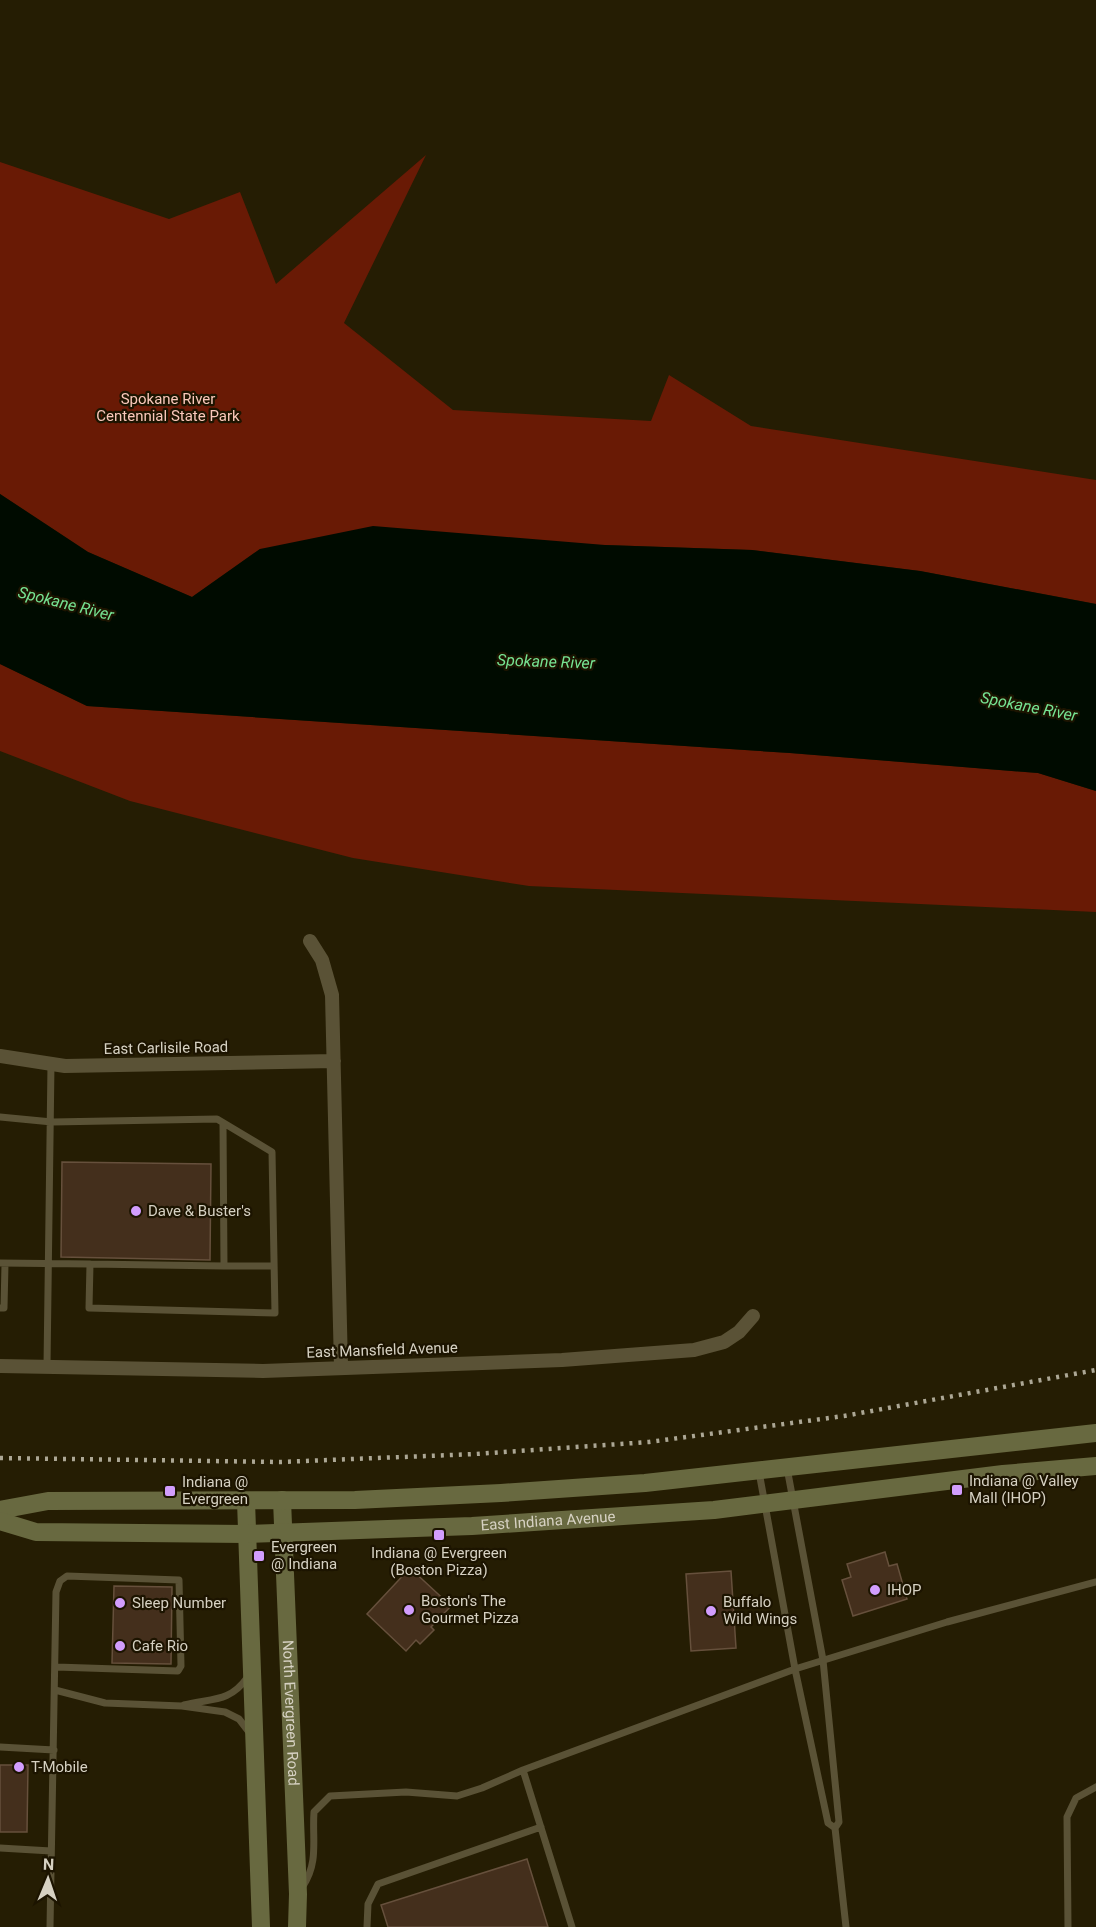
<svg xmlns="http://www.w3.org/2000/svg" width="1096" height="1927" viewBox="0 0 1096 1927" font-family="Roboto,sans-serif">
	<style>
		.green { fill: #691a05 }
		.water { fill: #000b00 }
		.building { fill: #442f1c; stroke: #66503c; stroke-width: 1.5 }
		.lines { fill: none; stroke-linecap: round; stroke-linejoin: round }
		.lane { stroke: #5a5236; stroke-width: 7 }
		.street { stroke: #5a5236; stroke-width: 14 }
		.secondary { stroke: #686940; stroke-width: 18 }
		.rail { stroke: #aca795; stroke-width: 4.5; stroke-dasharray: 3 6; stroke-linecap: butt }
		.poi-dot { fill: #d29dfd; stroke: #1c1400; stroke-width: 2 }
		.labels { text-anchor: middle; stroke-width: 4.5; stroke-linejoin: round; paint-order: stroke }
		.park-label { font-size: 15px; fill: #fac8ba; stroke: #1c1400 }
		.street-label { font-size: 15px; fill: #d6d1c2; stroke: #1c1400 }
		.poi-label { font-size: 15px; fill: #d6d1c2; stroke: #1c1400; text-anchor: start }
		.water-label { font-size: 16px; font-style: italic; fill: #76e392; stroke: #1c1400 }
	</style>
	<rect width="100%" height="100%" fill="#251d03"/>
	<path class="green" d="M426 155 344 323 453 410 651 421 669 375 751 426 1096 480V604L920 571 752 550 605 545 260 549 192 597 88 552 0 494V162L169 219 240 192 276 284Z
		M0 664 87 706 790 753 1038 773 1096 791V912L529 886 353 858 130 801 0 751Z"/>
	<path class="water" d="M0 494 88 552 192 597 260 549 373 526 605 545 752 550 920 571 1096 604V791L1038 773 790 753 87 706 0 664Z"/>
	<path class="building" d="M62 1162 211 1164 210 1260 61 1257Z
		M885 1552 889 1566 897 1564 907 1599 853 1616 842 1580 851 1577 847 1564Z
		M410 1568 451 1606 431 1627 434 1630 420 1644 416 1640 406 1651 367 1614Z
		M731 1571 736 1648 691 1651 686 1574Z
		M114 1586 172 1587 171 1664 112 1663Z
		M0 1765H28L27 1832H0Z
		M527 1859 548 1927H388L381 1905Z"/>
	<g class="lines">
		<path class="lane" d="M0 1117 52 1122 217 1119 272 1152 275 1313 89 1308 90 1264 0 1263
			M223 1124 224 1266H274
			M90 1264 224 1266
			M0 1308H4L5 1264
			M47 1366 51 1064
			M787 1468 823 1660 839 1822 835 1828 846 1927
			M759 1472 795 1669 828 1823 835 1828
			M55 1690 105 1703 182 1706 225 1712 239 1719 249 1732
			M184 1705C211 1698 229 1703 247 1678
			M0 1747 54 1750
			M0 1848 51 1851
			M303 1886C319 1862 312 1839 314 1812L330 1796 406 1792 457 1796 482 1788 523 1770
			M50 1927 56 1592 60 1581 67 1576 179 1580 181 1666 178 1671 56 1667
			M367 1927 368 1904 378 1884 541 1827
			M572 1927 523 1770 795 1669 947 1622 1096 1582
			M1068 1927 1067 1817 1076 1798 1096 1787"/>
		<path class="street" d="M310 941 322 960 332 995 341 1367
			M0 1056 65 1066 334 1061
			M0 1366 263 1371 562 1360 694 1350 724 1342 739 1332 753 1316"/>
		<g class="secondary">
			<path id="s1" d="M282 1500 298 1894 297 1927"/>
			<path d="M246 1501 261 1927"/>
			<path d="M0 1510 48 1501 355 1500 501 1493 645 1483 1096 1433"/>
			<path id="s2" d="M0 1521 36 1532 246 1534 472 1526 714 1510 1003 1474 1096 1466"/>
		</g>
		<path class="rail" d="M0 1458 280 1462 475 1454 649 1442 844 1416 1096 1370"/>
	</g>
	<g class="poi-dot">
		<circle cx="136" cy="1211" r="6"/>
		<rect x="951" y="1484" width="12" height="12" rx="3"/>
		<rect x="164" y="1485" width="12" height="12" rx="3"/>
		<rect x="433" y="1529" width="12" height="12" rx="3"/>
		<rect x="253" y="1550" width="12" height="12" rx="3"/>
		<circle cx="875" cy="1590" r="6"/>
		<circle cx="120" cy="1603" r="6"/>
		<circle cx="409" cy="1610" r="6"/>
		<circle cx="711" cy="1611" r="6"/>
		<circle cx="120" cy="1646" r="6"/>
		<circle cx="19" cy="1767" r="6"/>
	</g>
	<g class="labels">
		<g class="park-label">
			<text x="168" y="404">Spokane River<tspan x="168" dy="17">Centennial State Park</tspan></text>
		</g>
		<g class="street-label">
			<text transform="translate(166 1048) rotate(-1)" y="5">East Carlisile Road</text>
			<text transform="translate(382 1350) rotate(-2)" y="5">East Mansfield Avenue</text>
			<text dy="5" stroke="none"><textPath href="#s2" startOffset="550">East Indiana Avenue</textPath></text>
			<text dy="5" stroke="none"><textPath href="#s1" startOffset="213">North Evergreen Road</textPath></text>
		</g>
		<g class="poi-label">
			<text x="148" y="1216">Dave &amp; Buster's</text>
			<text x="969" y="1486">Indiana @ Valley<tspan x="969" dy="17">Mall (IHOP)</tspan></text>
			<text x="182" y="1487">Indiana @<tspan x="182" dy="17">Evergreen</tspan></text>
			<text x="271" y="1552">Evergreen<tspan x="271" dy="17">@ Indiana</tspan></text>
			<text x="439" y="1558" text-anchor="middle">Indiana @ Evergreen<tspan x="439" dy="17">(Boston Pizza)</tspan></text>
			<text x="887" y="1595">IHOP</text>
			<text x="421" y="1606">Boston's The<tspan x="421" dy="17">Gourmet Pizza</tspan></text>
			<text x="723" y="1607">Buffalo<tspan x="723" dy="17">Wild Wings</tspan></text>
			<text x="132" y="1608">Sleep Number</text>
			<text x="132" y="1651">Cafe Rio</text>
			<text x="31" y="1772">T-Mobile</text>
		</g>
		<g class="water-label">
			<text transform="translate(66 603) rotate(14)" y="6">Spokane River</text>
			<text transform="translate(546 661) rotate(2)" y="6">Spokane River</text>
			<text transform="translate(1029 706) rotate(11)" y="6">Spokane River</text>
		</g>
	</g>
	<g transform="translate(48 1879) rotate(2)" stroke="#1c1400" stroke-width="4.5" paint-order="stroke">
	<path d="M0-4.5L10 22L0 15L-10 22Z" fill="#d6d1c2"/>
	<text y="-9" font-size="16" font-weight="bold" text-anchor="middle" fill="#d6d1c2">N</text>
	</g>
</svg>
